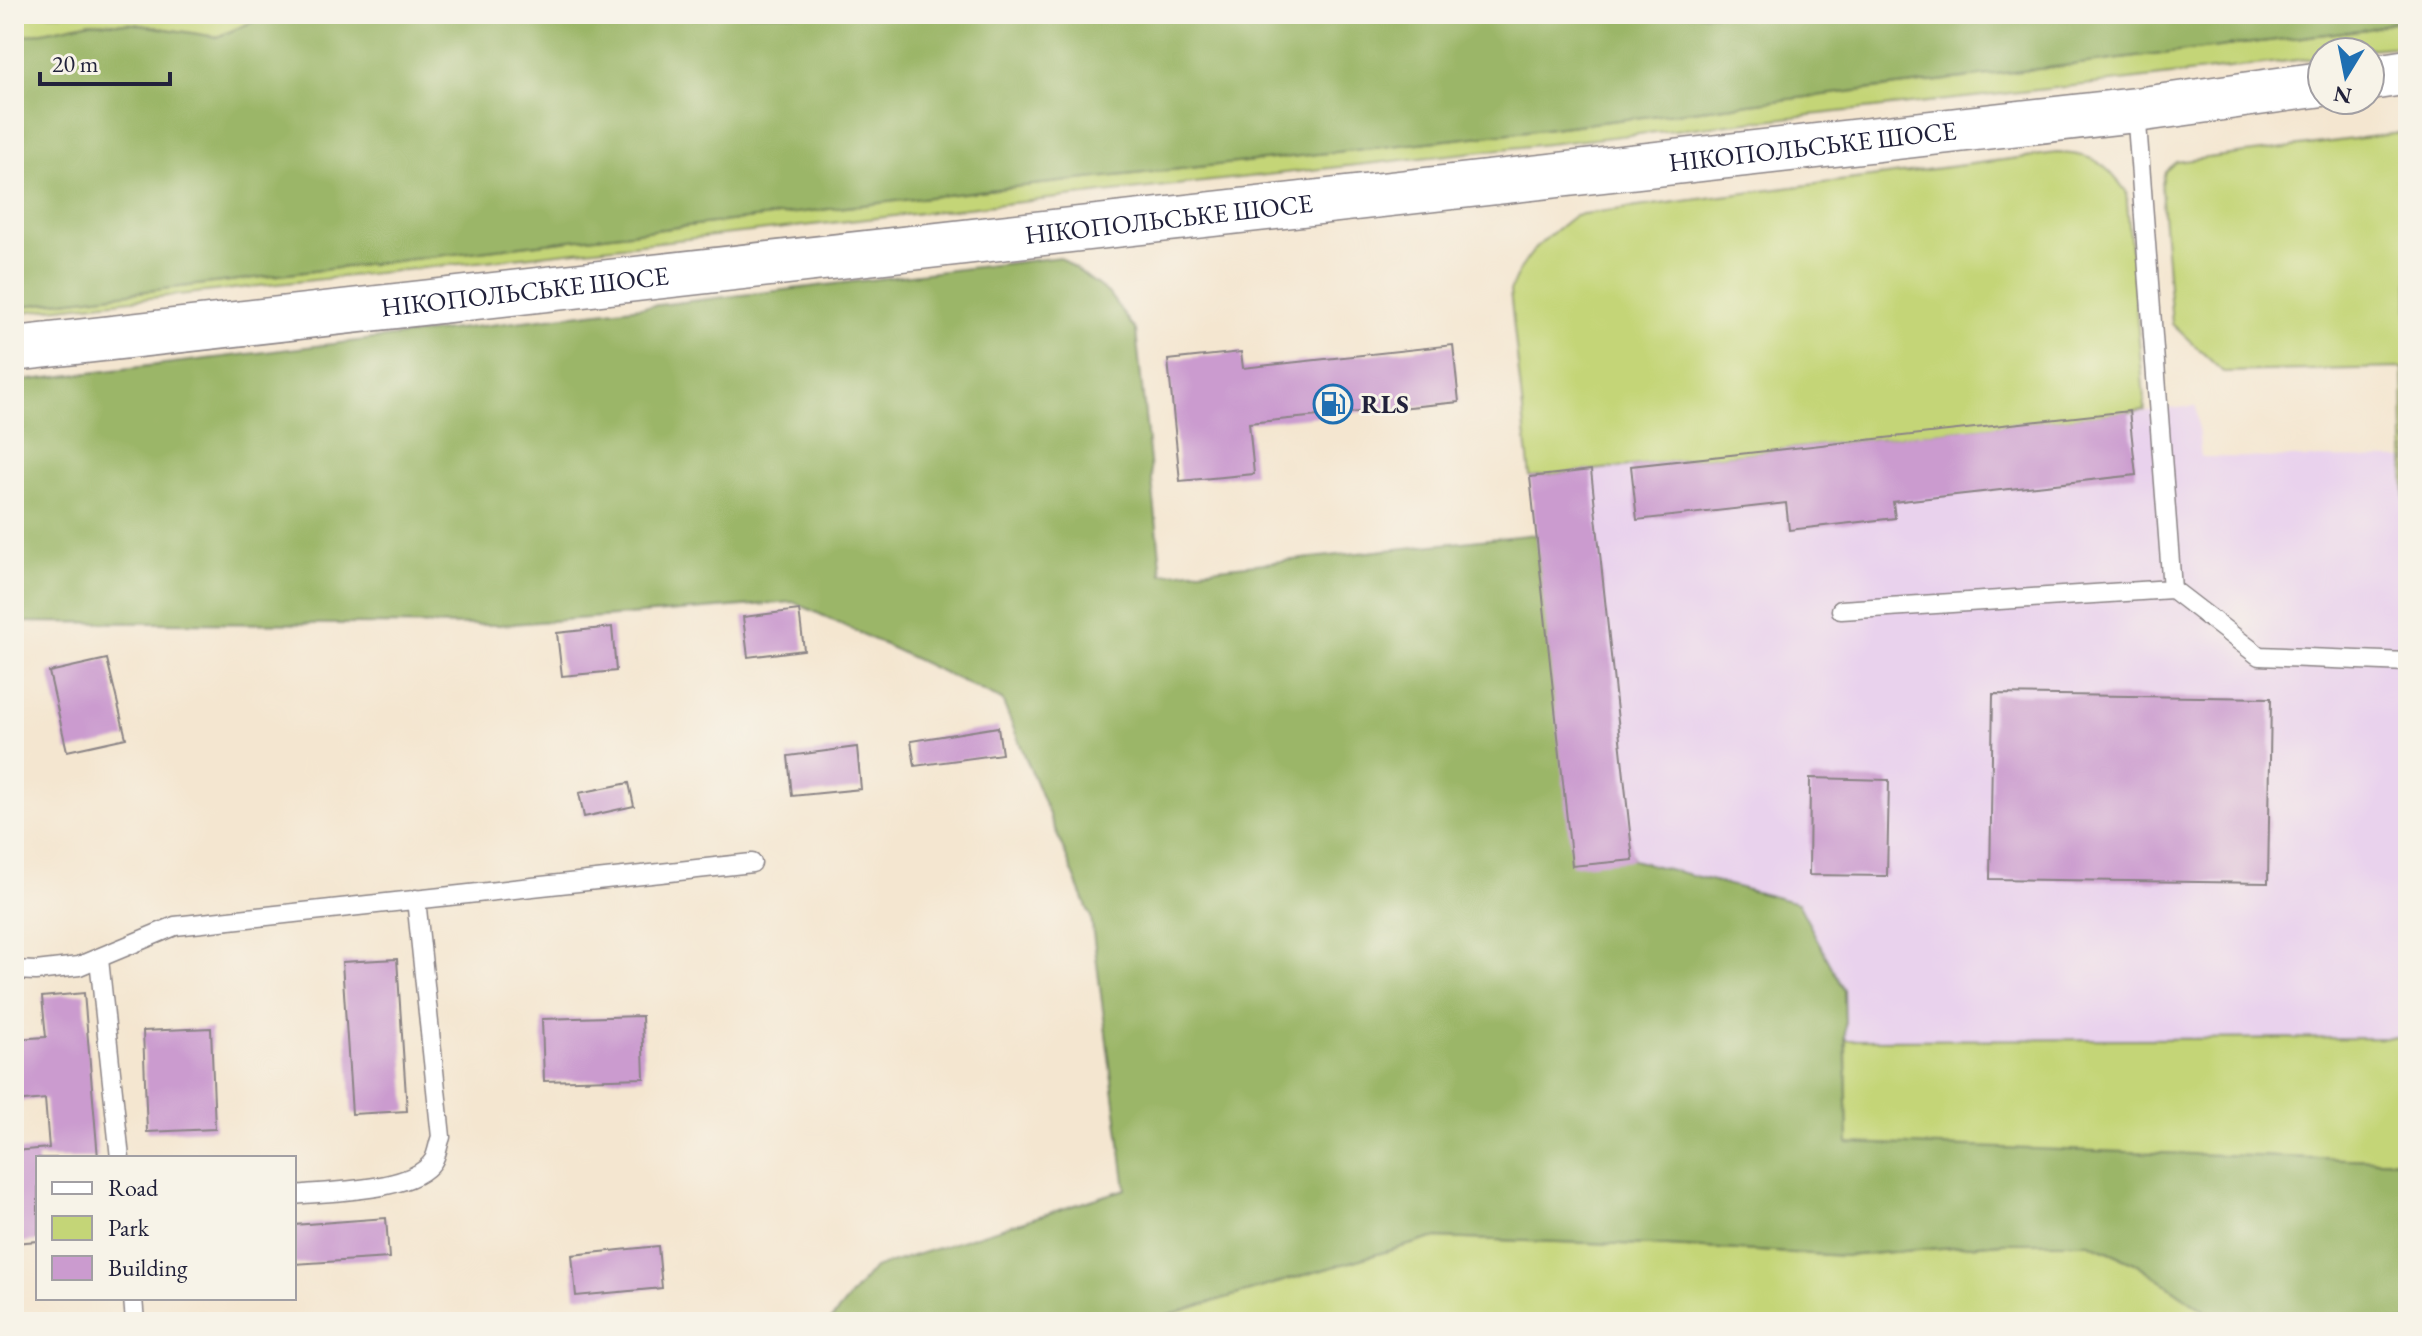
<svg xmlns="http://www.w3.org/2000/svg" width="2422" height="1336" viewBox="0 0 2422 1336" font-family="'EB Garamond',serif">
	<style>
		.built { fill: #e9d2ed }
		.green { fill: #c4d577; stroke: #737c59; stroke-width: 2 }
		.forest { fill: #9bb668; stroke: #5e6c52; stroke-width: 2 }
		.building { fill: #cb9bcf }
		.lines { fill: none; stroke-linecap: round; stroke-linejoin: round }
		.service-casing { stroke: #8b8486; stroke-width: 21 }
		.primary-casing { stroke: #8b8486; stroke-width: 47 }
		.service { stroke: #fff; stroke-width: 18 }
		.primary { stroke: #fff; stroke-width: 44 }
		.labels { text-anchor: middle; stroke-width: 6; stroke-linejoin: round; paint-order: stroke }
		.street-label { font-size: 26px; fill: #22223b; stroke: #f7f3e8 }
		.poi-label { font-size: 26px; font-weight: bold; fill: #22223b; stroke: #f7f3e8; text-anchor: start }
	</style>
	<rect width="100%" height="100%" fill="#f7f3e8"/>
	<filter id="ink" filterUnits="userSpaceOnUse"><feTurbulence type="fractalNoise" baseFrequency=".0125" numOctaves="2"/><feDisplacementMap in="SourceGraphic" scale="16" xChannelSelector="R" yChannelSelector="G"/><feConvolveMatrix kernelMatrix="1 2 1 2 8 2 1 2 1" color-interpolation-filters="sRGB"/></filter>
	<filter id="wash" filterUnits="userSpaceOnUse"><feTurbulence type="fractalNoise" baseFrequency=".006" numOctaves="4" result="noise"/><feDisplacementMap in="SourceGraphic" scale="32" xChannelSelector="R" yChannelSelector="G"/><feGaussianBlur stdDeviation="1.8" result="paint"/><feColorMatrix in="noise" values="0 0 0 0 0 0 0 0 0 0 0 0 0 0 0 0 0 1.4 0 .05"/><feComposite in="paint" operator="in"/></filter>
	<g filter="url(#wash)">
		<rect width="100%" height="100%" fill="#f4e6d0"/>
		<path class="built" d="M2196 406 2201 457 2405 459 2408 1161 1848 1144 1572 866 1530 477Z"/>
		<path class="green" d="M14 14H271L217 37 135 24 91 22 14 38Z
			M2408 18V46L2322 52V57L2129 80 14 313V307L988 190 1511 133 2368 29Z
			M2408 132V641H2407L2403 368 2223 372 2172 324 2161 188 2165 171 2176 162Z
			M2057 153C2095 154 2103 162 2126 191L2145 410 1530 477 1510 291C1523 255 1545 238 1575 215Z
			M2408 1038V1161L1848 1144 1846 1040Z
			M1433 1238 1649 1245 1845 1256 2002 1243H2089L2137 1264 2221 1322H1142Z"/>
		<path class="forest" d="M271 14H2408V18L2368 29 1511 133 988 190 14 307V38L91 22 135 24 217 37Z
			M1060 257 1108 293 1136 331 1162 574 1536 534 1633 860 1798 903 1844 990 1848 1143 2408 1161V1322H2221L2137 1264 2089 1243H2002L1845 1256 1649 1245 1433 1238 1142 1322H829L874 1268 1126 1189 1091 917 1002 700 794 602 499 625 14 622V382Z"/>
		<g id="blocks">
			<path class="building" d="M1453 345 1459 402 1249 423 1254 474 1180 481 1168 360 1241 352 1243 368Z
				M2129 411 2136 475 1893 502 1895 518 1789 530 1786 503 1637 520 1631 466Z
				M1591 470 1633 860 1572 866 1530 477Z
				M799 610 804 650 748 657 743 617Z
				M612 627 616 671 562 676 557 633Z
				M107 659 126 738 67 751 49 672Z
				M1993 694 2271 698 2268 883 1990 879Z
				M998 727 1002 754 915 766 911 741Z
				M857 747 861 789 792 796 788 756Z
				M1810 778 1889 780 1887 876 1809 875Z
				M629 783 634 806 584 817 579 793Z
				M397 959 407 1111 352 1114 342 962Z
				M84 993 98 1158H38V1241L14 1243V1151L49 1148 45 1099 14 1102V1039L46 1037 42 997Z
				M642 1016 644 1078 544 1081 542 1019Z
				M211 1028 215 1129 147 1132 143 1031Z
				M386 1218 389 1258 294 1264V1225Z
				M658 1246 662 1288 576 1296 572 1255Z"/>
		</g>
	</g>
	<g filter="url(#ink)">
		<use href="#blocks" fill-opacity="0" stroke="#8b8486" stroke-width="2"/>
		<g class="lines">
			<g class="service-casing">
				<path id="service" d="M2172 589 2259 656 2408 662
					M1841 610 2172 589 2136 110
					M99 959 120 1158
					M14 970 36 971 79 966 175 926 752 863
					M294 1195C328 1191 413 1192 433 1161 437 1155 438 1144 441 1137L416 899
					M133 1298 135 1322"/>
			</g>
			<g class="primary-casing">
				<g id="primary">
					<path d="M2370 78 2408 72"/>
					<path id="s1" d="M14 349 2136 110 2322 84"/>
				</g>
			</g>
			<use href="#service" class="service"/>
			<use href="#primary" class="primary"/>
		</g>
	</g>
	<defs>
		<g id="fuel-ring" transform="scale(2)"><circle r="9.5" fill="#f7f3e8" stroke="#1f6fb2" stroke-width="1.5"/><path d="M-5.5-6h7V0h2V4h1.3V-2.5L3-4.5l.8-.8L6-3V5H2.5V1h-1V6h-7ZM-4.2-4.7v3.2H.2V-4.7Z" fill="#1f6fb2"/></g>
	</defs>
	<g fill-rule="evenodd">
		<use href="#fuel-ring" x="1333" y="404"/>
	</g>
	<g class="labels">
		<g class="street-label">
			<text dy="9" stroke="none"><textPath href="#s1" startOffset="1810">НІКОПОЛЬСЬКЕ ШОСЕ</textPath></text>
			<text dy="9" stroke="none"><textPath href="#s1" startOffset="1162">НІКОПОЛЬСЬКЕ ШОСЕ</textPath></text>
			<text dy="9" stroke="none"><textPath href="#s1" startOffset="514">НІКОПОЛЬСЬКЕ ШОСЕ</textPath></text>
		</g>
		<g class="poi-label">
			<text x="1361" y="413">RLS</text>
		</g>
	</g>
	<rect width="2422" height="1336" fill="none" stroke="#f7f3e8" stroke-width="48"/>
	<rect x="36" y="1156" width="260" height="144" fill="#f7f3e8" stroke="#a29fa3" stroke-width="2"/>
	<rect x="52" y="1182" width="40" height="12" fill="#ffffff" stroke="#a29fa3" stroke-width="2"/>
	<text x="108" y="1196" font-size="24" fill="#22223b">Road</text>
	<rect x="52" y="1216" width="40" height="24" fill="#c4d577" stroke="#a29fa3" stroke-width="2"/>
	<text x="108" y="1236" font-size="24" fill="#22223b">Park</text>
	<rect x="52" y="1256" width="40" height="24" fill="#cb9bcf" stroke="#a29fa3" stroke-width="2"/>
	<text x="108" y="1276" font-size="24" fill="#22223b">Building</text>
	<g transform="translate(2346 76) rotate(190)"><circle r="38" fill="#f7f3e8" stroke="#a29fa3" stroke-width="2"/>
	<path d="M0-6L14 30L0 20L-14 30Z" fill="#1f6fb2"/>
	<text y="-12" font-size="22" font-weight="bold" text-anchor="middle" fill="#22223b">N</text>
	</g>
	<path d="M40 72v12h130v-12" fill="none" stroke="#22223b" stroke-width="4"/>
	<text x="52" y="72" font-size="24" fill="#22223b" stroke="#f7f3e8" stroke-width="6" paint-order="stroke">20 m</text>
</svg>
